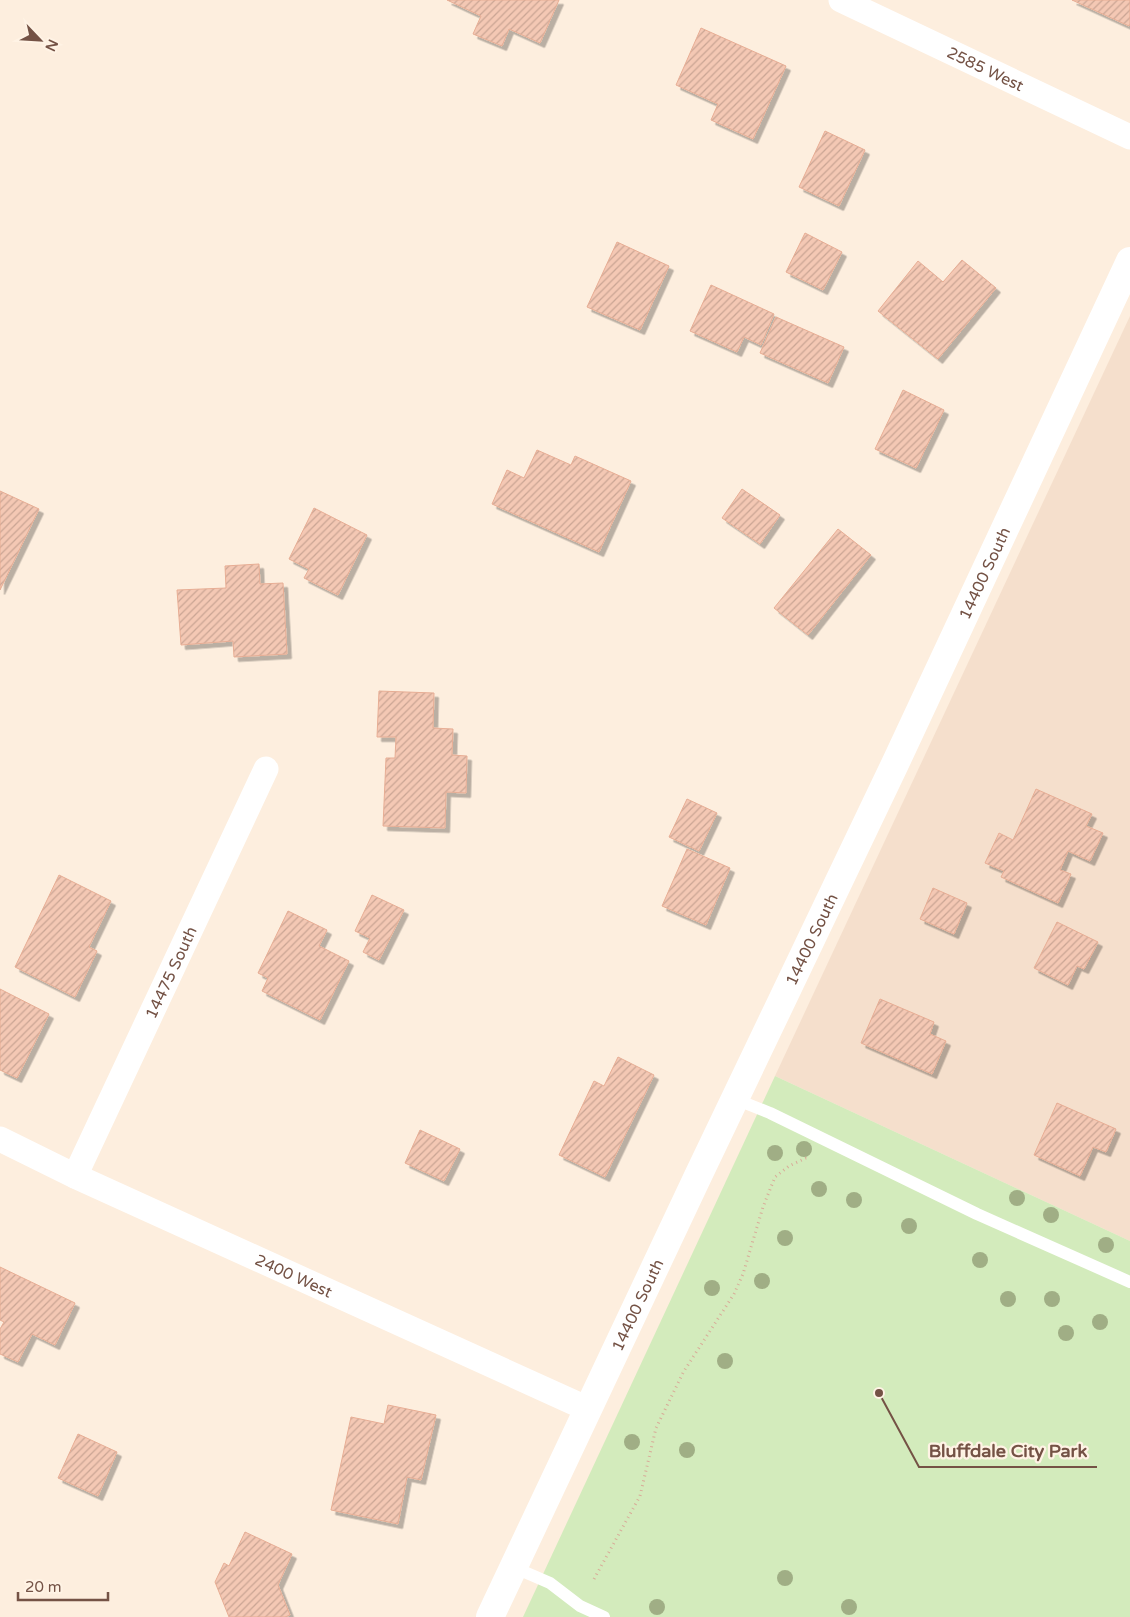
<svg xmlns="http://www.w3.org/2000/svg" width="1130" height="1617" viewBox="0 0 1130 1617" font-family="'Varela Round',sans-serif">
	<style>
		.residential { fill: #f5dfcc }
		.park { fill: #d3ebbc }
		.building { fill: url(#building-hatch); stroke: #e7ad94; filter: url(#shadow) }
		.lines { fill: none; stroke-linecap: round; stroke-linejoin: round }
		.path { stroke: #d8ab98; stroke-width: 3; stroke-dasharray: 1 4; stroke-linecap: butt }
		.lane { stroke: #fff; stroke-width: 12 }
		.street { stroke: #fff; stroke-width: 25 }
		.secondary { stroke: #fff; stroke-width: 28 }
		.tree { fill: #a0ae85 }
		.labels { text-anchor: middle; stroke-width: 4.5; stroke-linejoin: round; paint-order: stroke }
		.street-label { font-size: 16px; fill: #745245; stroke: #fff3e5 }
		.leader { fill: none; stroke: #745245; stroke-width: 2 }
		.callout-dot { fill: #745245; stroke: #fff3e5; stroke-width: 2 }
		.callout-label { font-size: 18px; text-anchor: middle; font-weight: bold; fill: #745245; stroke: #fff3e5; stroke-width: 4.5; stroke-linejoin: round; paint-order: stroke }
	</style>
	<defs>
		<pattern id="building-hatch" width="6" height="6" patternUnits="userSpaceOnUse" patternTransform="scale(1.25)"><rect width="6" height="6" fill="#f4c8b4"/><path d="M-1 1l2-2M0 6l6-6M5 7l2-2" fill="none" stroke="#caa594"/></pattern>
		<filter id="shadow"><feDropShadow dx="4.5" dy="4.5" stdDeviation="0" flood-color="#0004"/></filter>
	</defs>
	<rect width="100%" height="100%" fill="#fdeede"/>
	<path class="residential" d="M1130 316V1241L775 1076Z"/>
	<path class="park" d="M775 1076 1130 1241V1617H523Z"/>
	<path class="building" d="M447 0H559L540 43 509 29 502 46 473 34 481 16Z
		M1072 0H1130V24L1129 26Z
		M701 28 786 66 753 139 711 120 718 104 676 85Z
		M825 131 865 150 839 206 799 187Z
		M805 233 842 252 823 290 786 272Z
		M617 242 669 266 640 330 587 307Z
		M962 260 996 288 938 359 878 311 918 261 943 282Z
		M711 285 774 314 761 345 744 337 737 352 690 331Z
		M776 317 844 347 828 383 760 353Z
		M903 390 944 410 916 468 875 449Z
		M537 450 571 465 575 456 631 481 599 552 492 504 507 470 524 478Z
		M742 489 780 515 760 544 722 518Z
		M0 491 39 509 0 590Z
		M314 508 367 535 338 595 304 578 309 569 289 559Z
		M838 529 871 555 808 635 774 608Z
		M259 564 260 584 283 583 287 654 234 657 233 641 181 645 177 590 226 588 225 566Z
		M379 691 434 693 433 728 453 729 452 755 467 756 466 793 446 792 445 828 383 826 386 758H395L396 737H377Z
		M1036 789 1092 814 1086 826 1103 833 1090 861 1068 851 1060 870 1071 874 1058 903 1001 877 1004 871 985 863 999 833 1013 840Z
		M687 799 717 813 699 851 669 837Z
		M687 849 730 868 706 925 662 906Z
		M59 875 111 901 89 947 97 951 75 997 15 967Z
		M933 888 967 903 954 934 920 919Z
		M372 895 404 910 379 960 363 952 370 938 355 931Z
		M288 911 327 930 319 946 349 961 320 1020 262 991 268 978 258 973Z
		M1057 922 1098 942 1084 969 1077 966 1068 985 1034 968Z
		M0 989 49 1014 17 1078 0 1070Z
		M880 999 934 1022 930 1034 946 1041 932 1074 861 1043Z
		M618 1057 654 1075 605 1177 559 1155 594 1081 604 1086Z
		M1057 1103 1116 1129 1106 1152 1093 1147 1080 1176 1034 1155Z
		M420 1130 460 1149 444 1181 405 1163Z
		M0 1267 75 1303 55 1345 32 1334 18 1362 0 1354V1329L4 1322 0 1320Z
		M388 1405 436 1415 421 1480 407 1477 398 1524 331 1510 351 1417 384 1424Z
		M78 1434 117 1452 98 1496 58 1478Z
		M245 1532 292 1554 278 1585 290 1615 285 1617H229L215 1582 224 1563 229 1566Z"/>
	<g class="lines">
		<path class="path" d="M594 1579 640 1496 656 1428 684 1371 734 1294 743 1274 763 1207 775 1177 789 1166 806 1158 809 1159"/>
		<path class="lane" d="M735 1099 770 1113 977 1214 1130 1282
			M513 1567 550 1583 580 1606 604 1617"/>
		<g class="street">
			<path id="s1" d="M841 0 1130 137"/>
			<path id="s2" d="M0 1139 75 1176 588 1409"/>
			<path id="s3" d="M75 1176 266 769"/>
		</g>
		<path class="secondary" id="s4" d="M490 1617 698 1176 895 764 1130 261"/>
	</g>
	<g class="tree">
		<circle cx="804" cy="1149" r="8"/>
		<circle cx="775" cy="1153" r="8"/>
		<circle cx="819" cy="1189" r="8"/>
		<circle cx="1017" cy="1198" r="8"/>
		<circle cx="854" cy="1200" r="8"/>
		<circle cx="1051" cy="1215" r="8"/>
		<circle cx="909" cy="1226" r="8"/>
		<circle cx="785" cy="1238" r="8"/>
		<circle cx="1106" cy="1245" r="8"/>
		<circle cx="980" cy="1260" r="8"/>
		<circle cx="762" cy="1281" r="8"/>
		<circle cx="712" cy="1288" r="8"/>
		<circle cx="1008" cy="1299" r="8"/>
		<circle cx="1052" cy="1299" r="8"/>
		<circle cx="1100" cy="1322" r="8"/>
		<circle cx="1066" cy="1333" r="8"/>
		<circle cx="725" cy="1361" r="8"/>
		<circle cx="632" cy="1442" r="8"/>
		<circle cx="687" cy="1450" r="8"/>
		<circle cx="785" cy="1578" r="8"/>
		<circle cx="657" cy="1607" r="8"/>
		<circle cx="849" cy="1607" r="8"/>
	</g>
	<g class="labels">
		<g class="street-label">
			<text dy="6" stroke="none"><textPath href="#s1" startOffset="160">2585 West</textPath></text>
			<text dy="6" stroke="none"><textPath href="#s4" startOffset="1155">14400 South</textPath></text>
			<text dy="6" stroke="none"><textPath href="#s4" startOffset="750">14400 South</textPath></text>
			<text dy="6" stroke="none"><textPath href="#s3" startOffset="225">14475 South</textPath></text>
			<text dy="6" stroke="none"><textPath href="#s2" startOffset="324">2400 West</textPath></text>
			<text dy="6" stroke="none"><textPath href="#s4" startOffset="345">14400 South</textPath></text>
		</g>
	</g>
	<path class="leader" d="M879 1393L919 1467H1097"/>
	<circle class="callout-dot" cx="879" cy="1393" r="5"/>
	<g class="callout-label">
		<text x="1008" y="1457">Bluffdale City Park</text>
	</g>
	<g transform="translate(40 40) rotate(115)" stroke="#fff3e5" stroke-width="4" paint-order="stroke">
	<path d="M0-4L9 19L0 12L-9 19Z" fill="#745245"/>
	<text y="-8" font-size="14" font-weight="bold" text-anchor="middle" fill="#745245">N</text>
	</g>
	<path d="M18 1592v8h90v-8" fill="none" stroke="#745245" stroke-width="2.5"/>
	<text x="25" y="1592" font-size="15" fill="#745245" stroke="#fff3e5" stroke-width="4" paint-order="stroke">20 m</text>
</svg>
